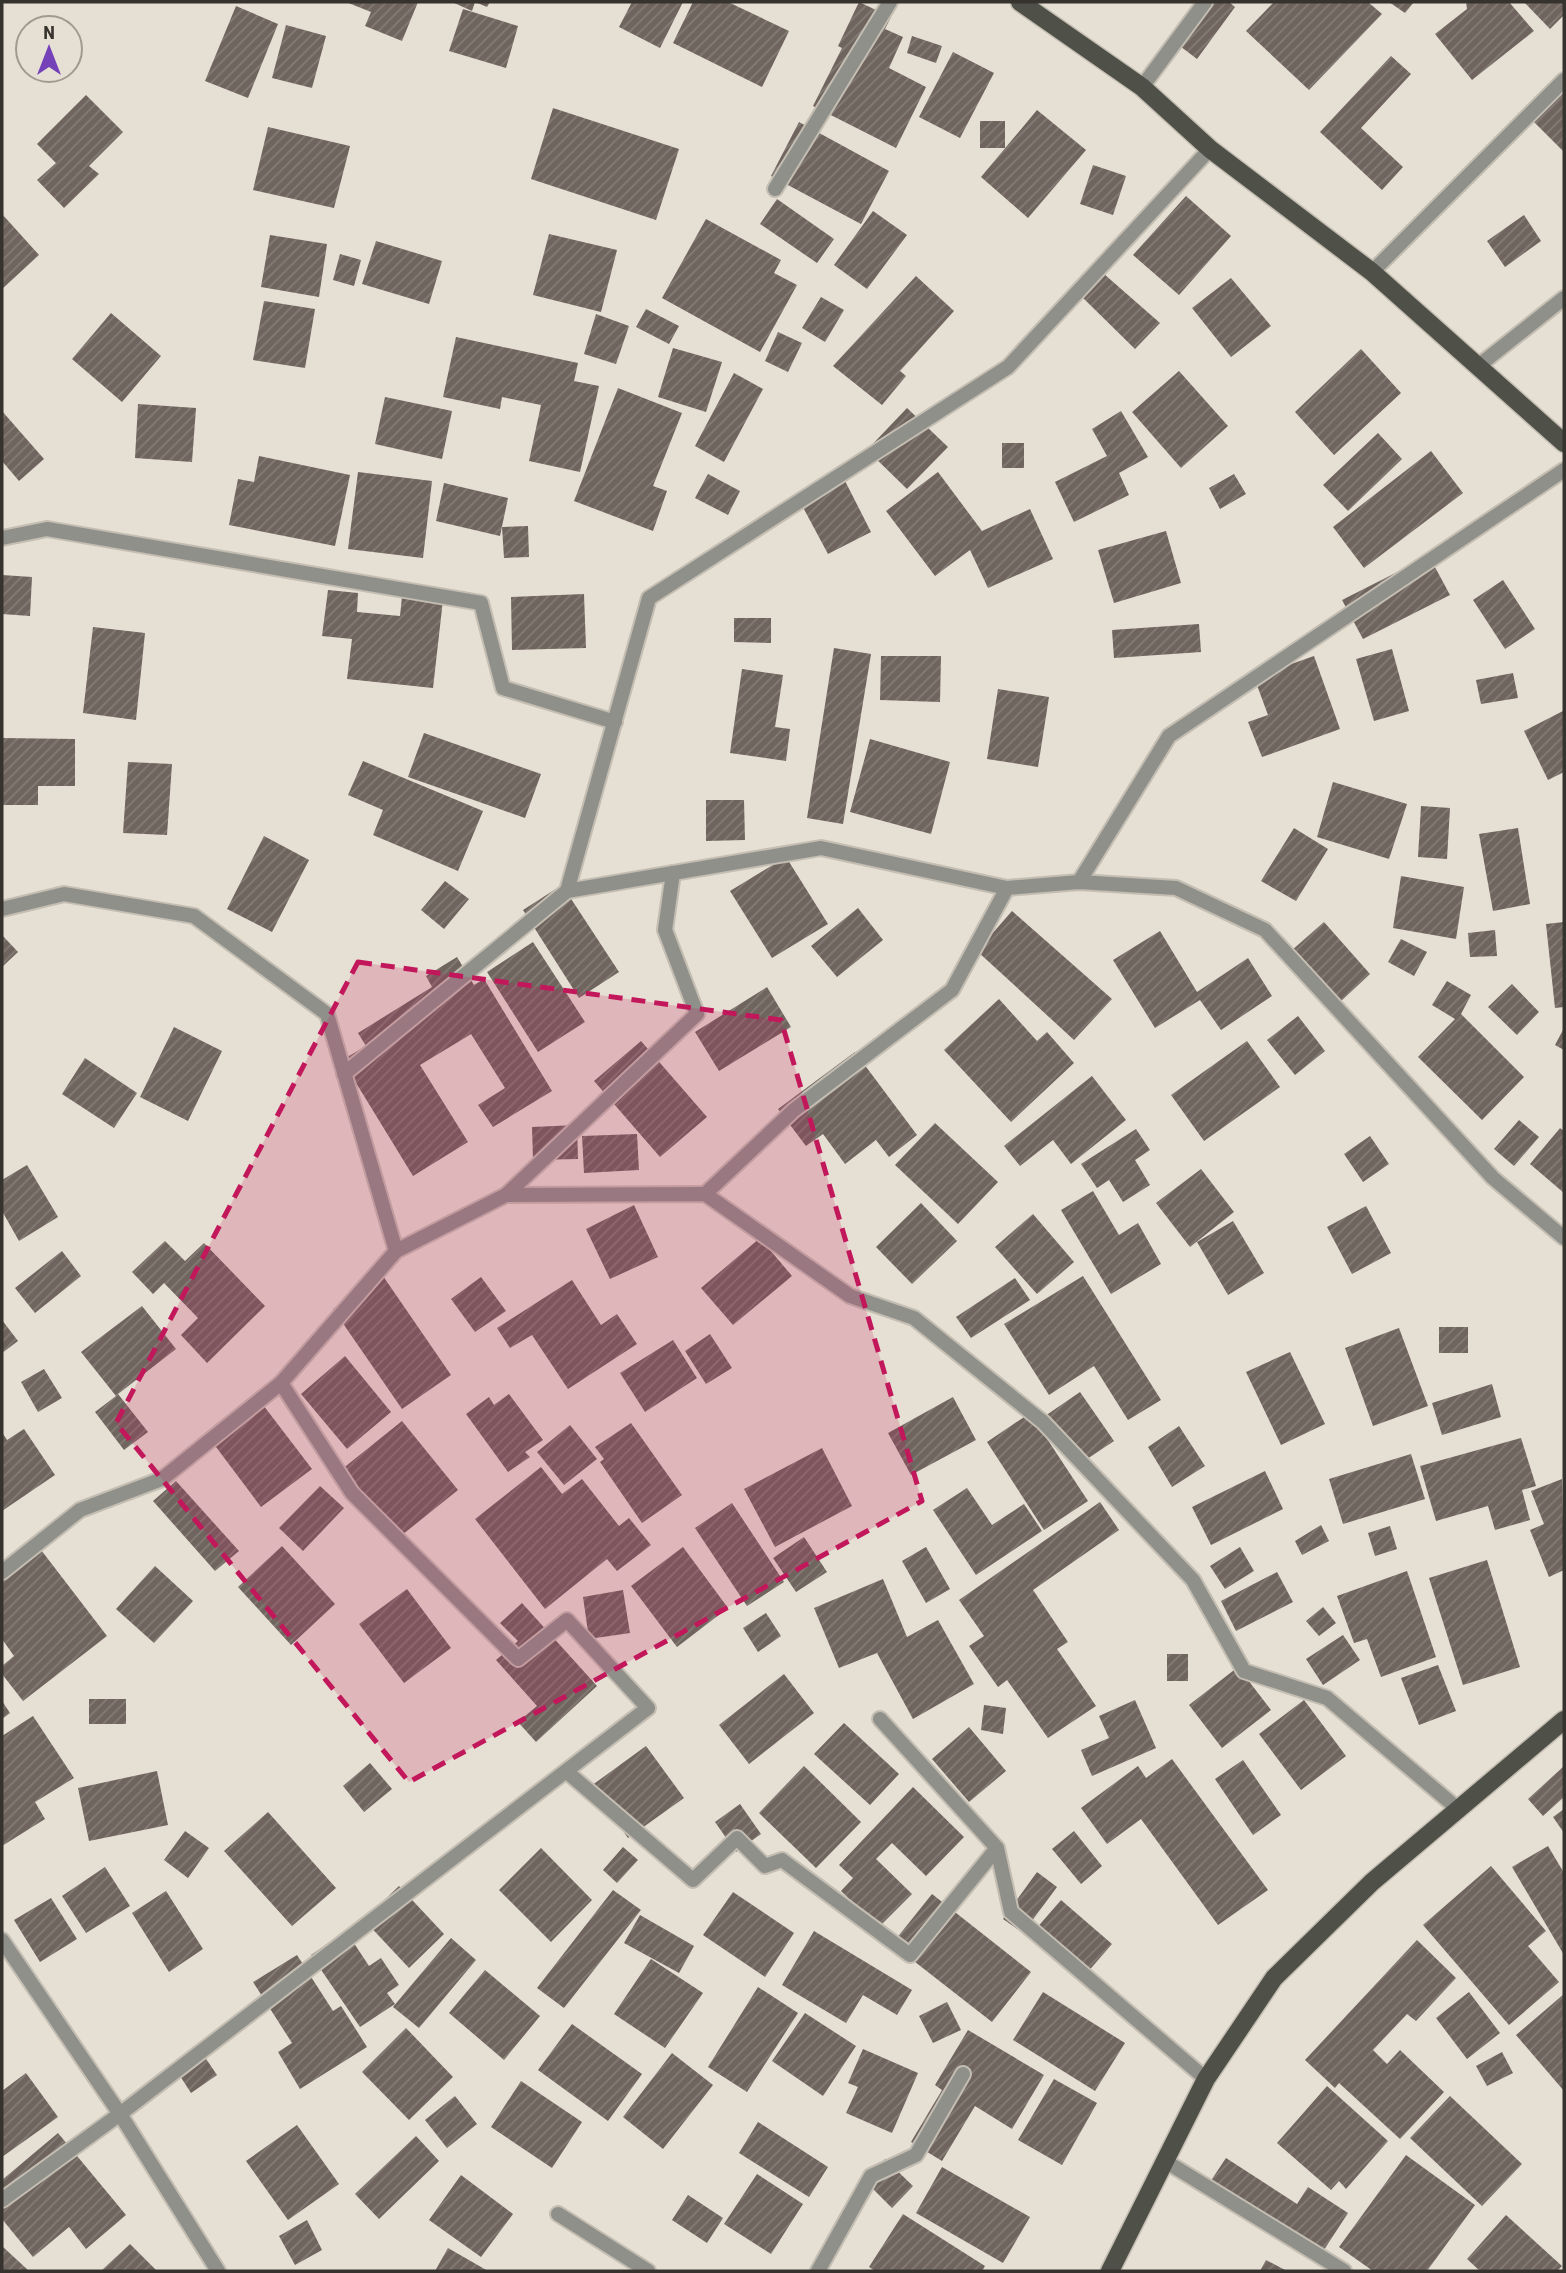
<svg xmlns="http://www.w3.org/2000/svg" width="1566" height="2273" viewBox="0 0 1566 2273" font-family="'Roboto Condensed',sans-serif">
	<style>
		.building { fill: url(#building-hatch) }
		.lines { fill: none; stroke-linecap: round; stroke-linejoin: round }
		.service-casing { stroke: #c3bdb2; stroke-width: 18 }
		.minor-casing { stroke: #c3bdb2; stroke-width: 18 }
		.primary-casing { stroke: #c3bdb2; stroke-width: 21 }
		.service { stroke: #90908b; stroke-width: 14 }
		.minor { stroke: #90908b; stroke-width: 14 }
		.primary { stroke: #4f5047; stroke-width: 18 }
		.marked { fill: #c2185b; fill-opacity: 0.2; stroke: #c2185b; stroke-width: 5; stroke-dasharray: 14 9; stroke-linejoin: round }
	</style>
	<defs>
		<pattern id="building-hatch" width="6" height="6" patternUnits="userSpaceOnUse" patternTransform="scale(1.75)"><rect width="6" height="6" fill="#6f645e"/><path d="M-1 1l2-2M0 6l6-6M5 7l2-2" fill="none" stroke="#847c76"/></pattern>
	</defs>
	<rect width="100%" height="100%" fill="#e6dfd3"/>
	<path class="building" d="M346 2H418L402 41 365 26 371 12Z
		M452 2H490L487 7 475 2 472 11Z
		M632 2H683L660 48 619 27Z
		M693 2H728L789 31 762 87 673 43Z
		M859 2 891 17 885 29 903 37 889 68 926 87 896 148 813 106 842 48 838 46Z
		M1200 2H1229L1235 7 1197 59 1172 40Z
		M1274 2H1368L1382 14 1309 90 1246 31Z
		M1389 2H1414L1405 13Z
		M1466 2H1509L1534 31 1472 80 1435 34 1467 9Z
		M1524 2H1564V15L1550 29Z
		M236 6 278 24 248 98 205 81Z
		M463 9 518 26 506 68 449 51Z
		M286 25 326 36 312 88 272 78Z
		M912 36 942 46 936 63 907 53Z
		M953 52 994 73 960 138 919 117Z
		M1391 56 1411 74 1361 128 1403 167 1382 190 1320 132Z
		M1564 80V152L1526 114Z
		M86 95 123 132 89 166 99 174 64 208 37 180 56 163 37 144Z
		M553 108 679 149 656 220 531 179Z
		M1037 110 1086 150 1028 218 981 177Z
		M980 121H1005V148H980Z
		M799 122 889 171 861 224 771 176Z
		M268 127 350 146 334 208 253 190Z
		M1093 165 1126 176 1113 215 1080 204Z
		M1186 196 1231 236 1179 295 1133 255Z
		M777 199 834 239 817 263 760 224Z
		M873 211 907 235 867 289 834 265Z
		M2 214 39 255 2 289Z
		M1524 215 1541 241 1505 267 1487 241Z
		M706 219 781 260 774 273 797 285 760 352 662 298Z
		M549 234 617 250 601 312 533 295Z
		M270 235 327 244 319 297 261 287Z
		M376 241 442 261 429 304 362 284Z
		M340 254 361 260 354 286 333 280Z
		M1104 274 1160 323 1135 349 1081 296Z
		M916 276 954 311 900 371 906 376 882 405 833 366Z
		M1231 278 1271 326 1231 357 1192 308Z
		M821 297 844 310 825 342 802 328Z
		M264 301 315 309 305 368 253 360Z
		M646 309 679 326 669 344 636 327Z
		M111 313 161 356 122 402 72 359Z
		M596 314 629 326 616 364 584 354Z
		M778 332 802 343 788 372 765 361Z
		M456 337 578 363 574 381 599 386 580 472 529 461 541 405 502 397 500 409 443 397Z
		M673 348 722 362 706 412 658 397Z
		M1361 349 1401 393 1334 455 1295 412Z
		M1179 371 1228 426 1181 468 1132 412Z
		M734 373 763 389 724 462 695 446Z
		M618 388 682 413 653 486 667 491 653 531 574 501Z
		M385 397 452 411 442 459 375 444Z
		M138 404 196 408 192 462 135 458Z
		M907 408 948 447 907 489 867 450Z
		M2 411 44 459 19 481 2 461Z
		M1121 411 1148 457 1119 473 1129 495 1074 522 1055 482 1107 456 1092 429Z
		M1378 433 1402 459 1348 511 1323 485Z
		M1002 443H1024V468H1002Z
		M1431 451 1463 493 1364 568 1333 527Z
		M259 456 350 475 335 546 229 525 238 479 254 482Z
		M358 472 432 481 423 558 348 549Z
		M938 472 982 531 1030 509 1053 559 988 588 970 550 935 576 886 511Z
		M708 474 740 491 728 515 695 498Z
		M1234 474 1246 494 1220 509 1209 488Z
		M842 475 871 532 828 554 798 498Z
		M444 483 508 498 500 536 436 521Z
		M528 526 529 557 504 558 502 527Z
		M1166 531 1181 583 1114 603 1098 550Z
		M1429 556 1450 595 1363 639 1342 600Z
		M2 575 32 577 30 616 2 614Z
		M1503 580 1535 629 1505 649 1473 600Z
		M403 587 444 591 433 688 347 679 352 639 322 636 328 590 358 593 357 612 400 616Z
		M584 594 586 648 512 650 511 597Z
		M734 618H771V643L734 642Z
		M1199 624 1201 652 1114 658 1112 630Z
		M93 627 145 633 136 720 83 713Z
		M834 648 871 654 843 824 807 818Z
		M1392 649 1409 711 1374 721 1356 659Z
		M881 656H941L940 702 880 700Z
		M1314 656 1340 729 1262 757 1248 722 1268 715 1254 677Z
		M742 669 783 675 775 727 790 729 786 761 730 753Z
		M1513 673 1518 698 1481 704 1476 680Z
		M998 689 1049 697 1038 767 987 759Z
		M1563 711 1564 772 1548 780 1524 731Z
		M424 733 541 774 525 818 408 777Z
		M2 738 75 739V786H38V805H2Z
		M870 739 950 762 931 834 850 812Z
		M363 761 483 811 458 871 373 835 383 810 348 795Z
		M128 762 172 764 167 835 123 833Z
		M1333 782 1407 804 1389 859 1317 837Z
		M706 800H744L745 840 706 841Z
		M1421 806 1450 808 1447 859 1418 857Z
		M1294 828 1328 849 1296 901 1261 881Z
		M1518 828 1530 904 1493 911 1479 834Z
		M264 836 309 860 272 932 227 909Z
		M786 857 828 924 772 958 730 891Z
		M1401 876 1464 887 1456 939 1393 928Z
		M445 881 469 899 444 929 421 910Z
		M562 885 619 972 579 998 523 910Z
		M858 908 883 940 837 977 811 946Z
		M1012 911 1112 999 1074 1040 977 951Z
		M1324 922 1370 974 1339 1003 1291 951Z
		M1564 922V1007L1555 1008 1546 924Z
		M1495 930 1497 956 1470 957 1468 933Z
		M1160 931 1197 992 1248 958 1272 996 1221 1030 1200 1000 1155 1028 1113 960Z
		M2 935 18 952 2 967Z
		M1401 939 1427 952 1414 976 1388 962Z
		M533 942 585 1022 538 1052 487 972Z
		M457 957 474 985 484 979 552 1091 493 1127 478 1105 505 1088 471 1034 463 1039 420 1065 468 1142 413 1176 342 1060 366 1046 358 1033 432 987 426 976Z
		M1447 981 1471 995 1461 1014 1524 1077 1482 1120 1418 1057 1455 1019 1432 1005Z
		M1512 984 1539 1012 1517 1035 1488 1007Z
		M767 987 791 1027 719 1071 695 1032Z
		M999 999 1037 1041 1047 1032 1074 1063 1011 1122 944 1050Z
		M1298 1016 1325 1051 1295 1075 1267 1040Z
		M174 1027 222 1051 188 1121 140 1097Z
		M1564 1028V1050L1555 1045Z
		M641 1041 707 1117 660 1157 594 1081Z
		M1247 1041 1280 1087 1204 1141 1171 1095Z
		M855 1052 917 1135 889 1157 876 1140 845 1164 823 1134 806 1146 778 1109Z
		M85 1058 137 1093 114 1128 62 1094Z
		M1092 1076 1126 1120 1071 1164 1053 1140 1020 1166 1004 1146Z
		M1519 1120 1539 1137 1514 1166 1494 1149Z
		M935 1123 998 1182 958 1224 895 1165Z
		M577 1125 578 1159 533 1160 532 1127Z
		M1560 1128 1564 1131V1193L1530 1164Z
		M1136 1129 1150 1150 1135 1160 1150 1185 1123 1202 1109 1180 1097 1188 1081 1164Z
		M637 1134 639 1170 584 1173 582 1136Z
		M1370 1136 1389 1164 1363 1182 1344 1154Z
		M27 1165 58 1217 19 1241 2 1211V1180Z
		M1201 1169 1234 1212 1190 1247 1156 1203Z
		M1093 1191 1119 1235 1138 1223 1161 1264 1111 1294 1061 1210Z
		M921 1203 957 1241 912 1284 876 1247Z
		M634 1205 658 1257 610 1279 586 1229Z
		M1366 1206 1391 1253 1352 1274 1327 1227Z
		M1033 1214 1074 1262 1037 1294 995 1247Z
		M1233 1221 1264 1273 1228 1295 1197 1242Z
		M760 1238 792 1276 733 1325 701 1288Z
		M165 1241 185 1261 204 1243 265 1306 207 1363 181 1335 198 1318 164 1283 153 1294 132 1272Z
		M62 1251 81 1276 35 1313 15 1288Z
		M383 1276 451 1375 402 1409 333 1309Z
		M1083 1276 1161 1400 1128 1420 1094 1366 1049 1395 1004 1324Z
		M481 1277 506 1311 475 1332 451 1299Z
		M1015 1278 1030 1300 971 1338 956 1317Z
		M572 1280 601 1325 617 1314 637 1344 568 1389 532 1335 510 1348 497 1328Z
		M142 1306 176 1349 118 1394 148 1432 124 1450 95 1412 116 1396 81 1352Z
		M2 1320 18 1341 2 1353Z
		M1439 1327H1468V1353H1439Z
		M1399 1328 1428 1406 1373 1426 1345 1348Z
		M710 1334 732 1368 706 1384 685 1351Z
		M673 1340 697 1378 645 1412 620 1373Z
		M1290 1352 1325 1424 1281 1445 1246 1372Z
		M345 1356 391 1412 347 1449 301 1394Z
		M44 1369 62 1398 38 1412 21 1382Z
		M1492 1384 1501 1417 1442 1435 1432 1403Z
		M1080 1392 1114 1441 1078 1465 1045 1416Z
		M509 1394 543 1440 525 1452 530 1457 508 1472 466 1414 489 1397 494 1405Z
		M257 1397 312 1469 261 1507 207 1435Z
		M953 1397 976 1440 911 1475 888 1433Z
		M1030 1413 1088 1501 1044 1530 987 1442Z
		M402 1421 458 1490 397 1539 341 1470Z
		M631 1423 682 1495 642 1523 600 1462 604 1459 595 1447Z
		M570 1425 597 1459 564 1485 537 1452Z
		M1179 1426 1205 1466 1172 1487 1148 1447Z
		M24 1429 55 1475 2 1511V1432L7 1440Z
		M1521 1438 1536 1486 1522 1490 1530 1520 1495 1530 1488 1506 1436 1521 1420 1466Z
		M822 1448 852 1506 775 1547 744 1489Z
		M1411 1454 1425 1499 1343 1524 1329 1479Z
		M541 1467 562 1494 582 1479 619 1526 629 1518 651 1545 617 1571 607 1559 545 1609 475 1519Z
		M1265 1471 1283 1509 1211 1545 1192 1507Z
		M1562 1479 1564 1570 1549 1577 1530 1530 1544 1524 1531 1491Z
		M176 1481 239 1551 215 1571 153 1501Z
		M320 1486 344 1508 303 1551 279 1528Z
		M967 1488 992 1525 1024 1504 1042 1531 976 1575 933 1510Z
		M1100 1502 1119 1530 1033 1590 1068 1642 1057 1649 1096 1706 1048 1738 1007 1680 998 1687 969 1646 984 1636 959 1600Z
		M732 1503 784 1582 747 1606 695 1528Z
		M1321 1525 1329 1541 1302 1555 1295 1541Z
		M1390 1526 1397 1549 1375 1556 1368 1533Z
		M804 1537 827 1572 796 1592 773 1558Z
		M38 1546 107 1636 23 1701 2 1674V1666L14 1656 2 1639V1574Z
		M282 1546 335 1604 291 1645 238 1587Z
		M683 1547 728 1608 677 1647 631 1586Z
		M926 1547 950 1589 926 1603 902 1561Z
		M1240 1547 1254 1571 1225 1589 1210 1566Z
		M1487 1560 1520 1667 1463 1685 1429 1578Z
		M155 1566 193 1601 154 1643 116 1609Z
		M1407 1571 1436 1657 1381 1677 1367 1639 1354 1643 1337 1596Z
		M1277 1572 1293 1602 1236 1631 1221 1601Z
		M883 1579 907 1637 938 1620 974 1684 913 1719 877 1653 839 1668 814 1608Z
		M407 1589 451 1648 404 1683 359 1624Z
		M623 1590 630 1633 589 1639 583 1597Z
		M522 1603 597 1686 536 1742 518 1722 537 1706 496 1660 518 1641 500 1623Z
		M1323 1607 1336 1623 1319 1636 1306 1621Z
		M766 1613 781 1636 758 1652 743 1628Z
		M1343 1635 1360 1660 1323 1685 1306 1659Z
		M1167 1654H1188V1681H1167Z
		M1438 1665 1456 1711 1419 1725 1401 1678Z
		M1238 1667 1271 1710 1222 1748 1189 1705Z
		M784 1674 814 1713 749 1764 719 1725Z
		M89 1699H126V1724H89Z
		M1135 1700 1156 1748 1092 1776 1081 1750 1109 1738 1099 1716Z
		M1304 1700 1346 1756 1301 1790 1259 1734Z
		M2 1701 10 1713 2 1719Z
		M984 1705 1006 1708 1003 1734 981 1730Z
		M33 1716 74 1778 35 1802 45 1819 2 1846V1736Z
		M844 1723 899 1774 870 1805 814 1754Z
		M969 1727 1006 1771 969 1802 932 1759Z
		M646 1746 684 1798 628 1838 591 1786Z
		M1172 1759 1268 1890 1218 1925 1141 1819 1107 1844 1081 1808 1138 1766 1146 1778Z
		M1243 1760 1281 1815 1253 1835 1215 1779Z
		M370 1763 392 1789 364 1812 343 1786Z
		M804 1766 861 1822 816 1868 759 1813Z
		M1564 1766V1797L1543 1816 1528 1799Z
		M157 1771 168 1825 89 1841 78 1788Z
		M913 1787 964 1837 926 1876 892 1843 876 1859 912 1894 879 1927 841 1891 853 1878 839 1865Z
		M740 1804 761 1834 736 1852 715 1822Z
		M1564 1809V1833L1553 1817Z
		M268 1812 336 1888 292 1926 224 1851Z
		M185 1831 209 1848 188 1878 164 1860Z
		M1074 1831 1102 1866 1081 1884 1052 1849Z
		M1548 1846 1564 1873V1955L1512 1867Z
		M623 1847 638 1860 617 1883 603 1870Z
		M541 1848 592 1900 551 1942 499 1890Z
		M1491 1866 1546 1931 1528 1946 1559 1982 1509 2025 1423 1925Z
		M105 1867 130 1906 86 1933 62 1896Z
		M1037 1872 1057 1887 1023 1933 1003 1919Z
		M399 1886 444 1934 409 1968 364 1920Z
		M613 1890 641 1910 564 2008 537 1988Z
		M166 1891 203 1949 169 1972 132 1913Z
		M733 1892 794 1933 765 1977 703 1935Z
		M932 1894 1031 1972 992 2022 892 1944Z
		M51 1898 77 1939 40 1962 14 1920Z
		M1061 1900 1112 1944 1086 1974 1035 1930Z
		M640 1915 694 1946 679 1973 624 1943Z
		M346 1931 369 1966 381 1958 399 1985 387 1993 395 2004 360 2027 311 1955Z
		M814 1931 912 1990 897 2015 863 1995 846 2023 782 1985Z
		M451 1938 476 1960 419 2028 393 2007Z
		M1417 1940 1456 1978 1416 2021 1407 2014 1373 2050 1387 2064 1400 2050 1444 2092 1400 2139 1339 2083 1335 2088 1305 2060Z
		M297 1955 333 2011 341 2006 367 2047 300 2089 278 2052 292 2043 253 1982Z
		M651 1959 703 1993 665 2048 614 2014Z
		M485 1970 540 2016 504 2060 449 2013Z
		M758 1987 798 2013 747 2092 708 2067Z
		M1043 1992 1125 2043 1095 2091 1013 2040Z
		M1469 1992 1500 2033 1467 2059 1436 2018Z
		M1564 1994V2091L1516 2035Z
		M947 2002 961 2030 933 2043 919 2016Z
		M805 2013 856 2046 823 2096 772 2061Z
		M572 2024 642 2074 608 2121 538 2070Z
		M406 2028 453 2077 409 2120 362 2072Z
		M968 2030 1044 2075 1012 2129 975 2106 942 2161 911 2142 942 2090 935 2085Z
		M198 2047 217 2075 191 2093 173 2065Z
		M863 2049 918 2073 892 2133 846 2113 858 2087 848 2083Z
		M1502 2052 1513 2073 1487 2086 1476 2066Z
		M672 2053 713 2085 663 2149 623 2117Z
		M26 2073 58 2117 2 2157V2091Z
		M1054 2079 1097 2103 1062 2165 1018 2140Z
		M521 2081 582 2122 552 2168 491 2127Z
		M1327 2086 1388 2141 1346 2189 1339 2181 1331 2190 1277 2143Z
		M455 2096 477 2124 447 2148 425 2120Z
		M1450 2096 1522 2164 1482 2206 1410 2138Z
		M758 2122 828 2167 809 2197 739 2153Z
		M297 2125 339 2184 288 2220 246 2161Z
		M58 2133 126 2215 86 2249 69 2227 33 2257 2 2219V2180Z
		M416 2136 439 2161 379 2219 355 2194Z
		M1406 2155 1475 2205 1427 2271H1373L1339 2247Z
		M1226 2158 1297 2204 1308 2187 1348 2213 1322 2253 1210 2182Z
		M885 2159 913 2186 892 2208 864 2180Z
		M942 2167 1030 2217 1003 2263 916 2213Z
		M757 2174 803 2204 771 2254 724 2224Z
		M461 2175 513 2214 481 2257 429 2220Z
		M688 2195 723 2218 707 2243 672 2220Z
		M903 2214 985 2266 982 2271H875L869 2267Z
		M1506 2215 1562 2266 1557 2271H1480L1467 2259Z
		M307 2220 322 2250 295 2265 279 2236Z
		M130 2244 157 2271H101Z
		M2 2246 29 2271H2Z
		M448 2248 488 2271H435Z
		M1266 2260 1287 2271H1260Z"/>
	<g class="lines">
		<g class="service-casing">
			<path id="service" d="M1142 87 1205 2
				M775 189 890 2
				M1477 367 1564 298
				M2 538 47 529 481 603 503 688 615 722
				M1079 882 1169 736 1564 470
				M705 1194 794 1110 952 990 1007 888
				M506 1195 697 1014 665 930 673 873
				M880 1719 997 1848 1011 1912 1206 2079
				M567 1772 693 1880 737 1838 765 1866 782 1860 910 1955 997 1848
				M1165 2161 1344 2271
				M2 2200 120 2114 648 1708 567 1620 518 1659 352 1493 281 1383
				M558 2214 648 2271
				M818 2271 871 2176 916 2155 963 2074"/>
		</g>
		<g class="minor-casing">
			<path id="minor" d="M1372 272 1564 80
				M567 891 649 598 1008 367 1210 149
				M2 909 64 894 194 916 327 1014 396 1251 281 1383 162 1479 80 1510 2 1572
				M344 1074 567 891 821 848 1007 888 1079 882 1176 888 1265 930 1493 1178 1564 1238
				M396 1251 506 1195 705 1194 850 1296 914 1318 1043 1422 1193 1580 1244 1671 1327 1698 1458 1809
				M2 1940 120 2114 218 2271"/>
		</g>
		<g class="primary-casing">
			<path id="primary" d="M1020 2 1142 87 1210 149 1372 272 1564 443
				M1110 2271 1206 2079 1274 1978 1372 1882 1564 1720"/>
		</g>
		<use href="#service" class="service"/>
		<use href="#minor" class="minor"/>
		<use href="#primary" class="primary"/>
	</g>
	<path class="marked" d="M358 962 781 1020 922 1501 409 1782 116 1423Z"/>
	<rect width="1566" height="2273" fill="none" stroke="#36332e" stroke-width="7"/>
	<g transform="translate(49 49)"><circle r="33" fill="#e6dfd3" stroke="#a09a91" stroke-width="2"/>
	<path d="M0-5L12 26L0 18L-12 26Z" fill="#7441b8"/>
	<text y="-10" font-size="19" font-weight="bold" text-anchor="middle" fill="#36332e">N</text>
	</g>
</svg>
